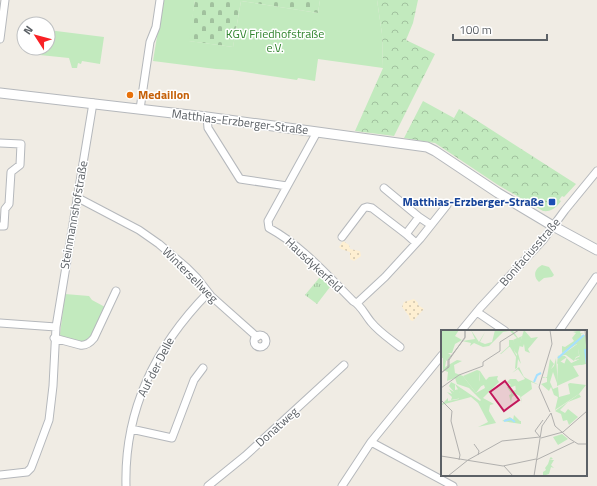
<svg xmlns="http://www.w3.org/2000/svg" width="597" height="486" viewBox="0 0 597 486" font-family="'Titillium Web',sans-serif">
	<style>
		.grass { fill: url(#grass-tufts) }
		.forest { fill: url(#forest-crowns) }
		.sand { fill: url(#sand-dots) }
		.cemetery { fill: url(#cemetery-stones) }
		.green { fill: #c2eabe }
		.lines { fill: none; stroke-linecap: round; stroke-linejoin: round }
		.minor-casing { stroke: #b5b8bc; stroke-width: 9 }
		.tertiary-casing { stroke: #b5b8bc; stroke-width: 11 }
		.minor { stroke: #fff; stroke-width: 7 }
		.tertiary { stroke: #fff; stroke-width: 9 }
		.food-dot { fill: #e8710a; stroke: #fff; stroke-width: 1.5 }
		.transit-dot { fill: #1a4fb4; stroke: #fff; stroke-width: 1.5 }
		.labels { text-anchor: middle; stroke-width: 3; stroke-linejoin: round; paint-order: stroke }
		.park-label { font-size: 12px; fill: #30842d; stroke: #fff }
		.food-label { font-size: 12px; font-weight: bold; fill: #c56008; stroke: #fff; text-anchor: start }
		.street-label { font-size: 12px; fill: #5c6166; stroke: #fff }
		.transit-label { font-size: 12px; font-weight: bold; fill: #164399; stroke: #fff; text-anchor: end }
		.inset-river { fill: none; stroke: #a5e0ff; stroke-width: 2 }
		.inset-road { fill: none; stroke: #b1b0ae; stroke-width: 1 }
		.view { fill: #c2185b; fill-opacity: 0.15; stroke: #c2185b; stroke-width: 2 }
		.inset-edge { fill: none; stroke: #5c6166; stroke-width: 2 }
	</style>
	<defs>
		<pattern id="grass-tufts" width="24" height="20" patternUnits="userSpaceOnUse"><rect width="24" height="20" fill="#c2eabe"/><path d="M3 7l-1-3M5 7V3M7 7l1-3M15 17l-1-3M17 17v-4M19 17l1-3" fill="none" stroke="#a1c19e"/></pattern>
		<pattern id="forest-crowns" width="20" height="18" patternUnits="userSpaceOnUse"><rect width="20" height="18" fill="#c2eabe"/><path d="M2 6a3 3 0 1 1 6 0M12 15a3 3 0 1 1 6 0" fill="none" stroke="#a1c19e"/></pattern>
		<pattern id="sand-dots" width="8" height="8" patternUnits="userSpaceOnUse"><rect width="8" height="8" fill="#feefd1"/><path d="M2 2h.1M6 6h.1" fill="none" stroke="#d1c5ad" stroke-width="1.8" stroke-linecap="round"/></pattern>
		<pattern id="cemetery-stones" width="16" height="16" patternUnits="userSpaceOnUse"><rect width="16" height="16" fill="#c2eabe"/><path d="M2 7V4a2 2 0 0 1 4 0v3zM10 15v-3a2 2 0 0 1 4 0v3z" fill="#a1c19e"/></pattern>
	</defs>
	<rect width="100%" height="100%" fill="#f0ece4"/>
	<path class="grass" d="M320 277 330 287 317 304 305 295Z"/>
	<path class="forest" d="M377 0H418L413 23 406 40 435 54 394 136 355 131 383 68 382 34Z
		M423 101 454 118 459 109 576 184 564 197 562 196 559 200 561 201C556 208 551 212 543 211L498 185 435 143 404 138Z"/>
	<path class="sand" d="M343 241 349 245 350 249 360 251 361 256 354 261 350 259V252L341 249 339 247Z
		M414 299 418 303V305L424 309 413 321 410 320 409 316 402 307 404 302Z"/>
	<path class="cemetery" d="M195 0H320L318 13 241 1 233 47 188 41Z"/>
	<path class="green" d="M163 0H195L189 41 233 47 241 1 318 13 320 0H377L382 34 383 68 318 59 315 81 298 78 297 80 232 70 216 69 153 61Z
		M48 30 104 37 100 64 82 61 81 64 78 63 77 68H72L69 58 30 54V48H48Z
		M542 265 549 267 554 275 552 277 544 278 539 282C533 277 534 269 542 265Z
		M65 294 89 296 92 300 105 307 89 340 81 343 61 337 60 334Z"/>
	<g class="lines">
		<g class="minor-casing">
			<path id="minor" d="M0 39 5 0
				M140 109 150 42 156 27 160 0
				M207 117 208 128 240 179 287 186
				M317 132 268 221 269 228C302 246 326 274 353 301 361 305 365 315 371 322 379 332 390 339 400 347
				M0 143 21 144 20 165 11 172 9 204 5 209 4 226H0
				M384 188 419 217
				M77 198 80 199 139 230 159 244 187 268 197 278 211 296 257 337
				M342 237 364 208 367 207 372 208 406 234
				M416 243 406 234 419 217 431 225
				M357 303 385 277 420 239 447 205
				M477 312 505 331
				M0 323 56 327
				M461 331 480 308 543 240 565 210 597 171
				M559 331 596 277
				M254 341a6 6 0 1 1 12 0a6 6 0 1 1-12 0Z
				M54 338 80 345C86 346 90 343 94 338L116 291
				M131 429 172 438 194 380 203 368
				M371 442 453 486
				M0 475 27 472 31 468 36 455 49 420 53 386 56 327 93 103
				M126 486C124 410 156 346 208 293
				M208 486 245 456 344 365
				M342 486 371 442 442 355"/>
		</g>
		<g class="tertiary-casing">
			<path id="tertiary" d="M0 93 207 117 427 147 435 151 498 193 553 226 597 250"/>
		</g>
		<use href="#minor" class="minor"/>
		<use href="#tertiary" class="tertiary"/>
	</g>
	<circle class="food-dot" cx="130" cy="95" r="4"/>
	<rect class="transit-dot" x="548" y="198" width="8" height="8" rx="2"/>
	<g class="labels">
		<g class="park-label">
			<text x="275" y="38">KGV Friedhofstraße<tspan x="275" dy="14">e.V.</tspan></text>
		</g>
		<g class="food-label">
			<text x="138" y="99">Medaillon</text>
		</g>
		<g class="street-label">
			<text transform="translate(240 122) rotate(7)" y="4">Matthias-Erzberger-Straße</text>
			<text transform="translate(74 215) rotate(-80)" y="4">Steinmannshofstraße</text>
			<text transform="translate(530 252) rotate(-49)" y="4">Bonifaciusstraße</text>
			<text transform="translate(314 265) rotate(43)" y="4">Hausdykerfeld</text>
			<text transform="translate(190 275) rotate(45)" y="4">Wintersellweg</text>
			<text transform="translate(156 367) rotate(-63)" y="4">Auf der Delle</text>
			<text transform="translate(277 427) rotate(-42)" y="4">Donatweg</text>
		</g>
		<g class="transit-label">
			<text x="544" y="206">Matthias-Erzberger-Straße</text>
		</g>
	</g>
	<g transform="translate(441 330)">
		<rect width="146" height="146" fill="#f0ece4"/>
		<path d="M140 0 139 3 143 4 146 0V4L145 2 143 4H140L141 7 145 4 146 32 144 26 142 30 144 34 140 35 141 31 133 35 122 37 126 27 116 34 117 25 118 27 120 23 117 29 120 25 124 26 131 34 139 29 134 30 135 28 143 25 139 22 137 14 138 26 135 27 133 31 125 25H121L139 12 121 23V16L124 17 133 11 131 8 135 3 132 2Z" fill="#c2eabe"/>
		<path d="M30 0 38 12 44 2 39 12 44 14 51 12 54 0 68 1 62 2 48 16 42 17 33 13 29 16 30 13 21 11 34 9ZM69 1H72L77 8 81 6 77 23 80 34 77 29 76 38V24L73 21 75 16 72 10 76 8ZM2 26 5 31 4 37 16 30 21 31 13 35 14 43 22 46 35 63 44 58 43 55 38 57 39 41 45 50 48 47 57 46 56 49 58 52 42 68 53 74 49 75 48 81 55 93 37 97 47 92 37 73 30 67 0 75 7 68V71L18 69 19 63 14 54 39 71 40 70 28 58 16 54 14 48 6 51 7 42 2 40ZM115 28 117 56 112 42 109 52 112 59 117 57 118 67 129 64 127 54 129 53 145 55 138 64 114 80 117 67 113 65 110 57 108 61 100 54 106 52V48L104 47 103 48 101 47H106L109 29 113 34 110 39 113 36ZM78 37 83 47 98 55 90 52 91 59 80 67 81 73 79 66 75 64 71 67 70 73 68 65 75 62 74 53 84 49 77 39 71 43Z" fill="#c2eabe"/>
		<path d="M83 0 90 8 97 7 87 19 89 23 84 21 83 14 82 17 78 16ZM36 40 39 41 38 50 41 55 35 63 22 46ZM121 104 127 109 117 115 112 107Z" fill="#c2eabe"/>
		<path d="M0 0H18L14 6 21 10 14 14 11 23H7L10 25 6 31 0 27ZM141 7 145 34 132 36 138 46 116 56 117 30 126 35 139 29 136 13ZM68 10H72L76 16 73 21 76 26V38L74 39 75 27 69 17H68L60 24H59L68 16ZM69 49H75L79 54 68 58 71 61 78 59 71 65 66 57 70 55 66 52ZM10 52 14 54V60L18 59 19 63 24 61 26 67 10 70 11 67 6 62 11 64 8 59 13 62 8 56ZM138 64 140 67 127 72 119 80 124 83 127 79 137 87 128 95 126 90 122 91 120 84 114 81ZM73 85 79 91H88H80V94L61 91 69 87 72 90ZM110 127 112 129 108 130H113L110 135 113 138 110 137 108 144 102 146V142L105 140 104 138 107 134 109 128Z" fill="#c2eabe"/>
		<path class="inset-river" d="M144 19 146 35M117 28 143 5M93 52 96 45 100 43M63 91 70 89 74 92"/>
		<path class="inset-road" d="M109 0 111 14 98 57 109 82M144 0 146 20M0 43 8 37V30L24 7V0M0 43 7 37V30L24 8V0M0 58 18 45 42 36V32L59 21V12L78 0M0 70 11 81 10 91 19 125 18 130M110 83 114 96 129 109 137 114H146M99 107 94 101 102 90M100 108 122 102 146 81M33 114 38 121 37 125M0 126 62 136 95 129M95 130 133 112M63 136 72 146M7 146 27 130 61 111 99 107M93 146 101 96 110 83"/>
		<path class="view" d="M64 51 78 70 63 81 49 62Z"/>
		<rect width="146" height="146" class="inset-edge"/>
	</g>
	<g transform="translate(36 36) rotate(306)"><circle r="19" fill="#ffffff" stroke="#bec0c2"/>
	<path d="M0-3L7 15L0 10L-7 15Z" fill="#f92125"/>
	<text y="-6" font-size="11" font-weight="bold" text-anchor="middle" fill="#5c6166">N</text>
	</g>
	<path d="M453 34v6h94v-6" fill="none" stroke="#5c6166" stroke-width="2"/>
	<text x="459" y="34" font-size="12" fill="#5c6166" stroke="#ffffff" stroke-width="3" paint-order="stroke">100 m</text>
</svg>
